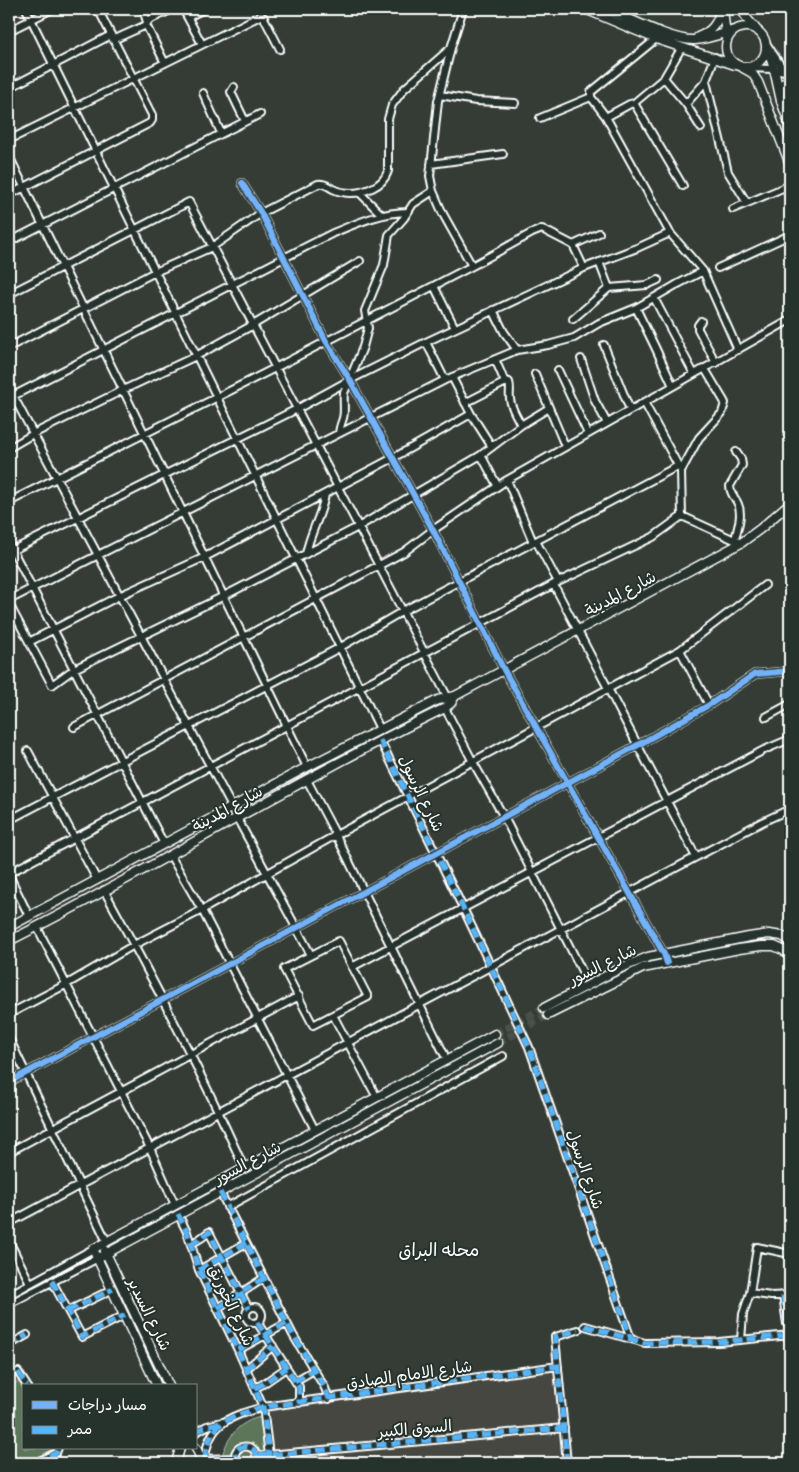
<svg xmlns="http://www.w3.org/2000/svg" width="799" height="1472" viewBox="0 0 799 1472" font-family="'Gochi Hand','Playpen Sans Arabic',sans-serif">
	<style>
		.built { fill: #45473f }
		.green { fill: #5d7458; stroke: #aebaac }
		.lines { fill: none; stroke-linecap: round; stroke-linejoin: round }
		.major-tunnel { stroke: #485049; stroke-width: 8; stroke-dasharray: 8 4; stroke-linecap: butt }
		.minor-casing { stroke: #fff; stroke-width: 10 }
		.major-casing { stroke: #fff; stroke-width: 11 }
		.minor { stroke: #26332d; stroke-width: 6 }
		.major { stroke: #26332d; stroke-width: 8 }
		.quiet { stroke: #56b5f8; stroke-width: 5; stroke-dasharray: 10 5; stroke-linecap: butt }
		.cycleway-casing { stroke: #26332d; stroke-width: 9 }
		.cycleway { stroke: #73b2f8; stroke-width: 6 }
		.labels { text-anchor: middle; stroke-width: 4; stroke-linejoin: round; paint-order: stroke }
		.street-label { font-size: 16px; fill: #fff; stroke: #26332d }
		.neighbourhood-label { font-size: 18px; fill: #fff; stroke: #26332d }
	</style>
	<rect width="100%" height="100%" fill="#343c35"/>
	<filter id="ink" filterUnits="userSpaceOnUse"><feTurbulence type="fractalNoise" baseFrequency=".02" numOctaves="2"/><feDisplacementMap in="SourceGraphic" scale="10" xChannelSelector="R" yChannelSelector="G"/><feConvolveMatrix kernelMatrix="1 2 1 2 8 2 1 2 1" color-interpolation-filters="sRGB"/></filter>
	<g filter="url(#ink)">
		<path class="built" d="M558 1366 567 1463H270L263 1407Z"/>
		<path class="green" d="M19 1381 24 1389V1448H54L25 1463H10L9 1460V1386Z
			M264 1416 270 1463H221C222 1449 232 1430 245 1423 251 1419 257 1418 264 1416Z"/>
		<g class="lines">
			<path class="major-tunnel" d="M495 1034 544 1008
				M498 1043 548 1015"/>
			<g class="minor-casing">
				<path id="minor" d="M26 9 380 729
					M143 9 147 22
					M183 9 202 44
					M463 9 451 48 438 101 430 176 433 191 443 214 472 266
					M188 17 204 9
					M146 25 165 63
					M9 31 52 9
					M656 39 591 92V97L606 117 670 233 703 271 738 350
					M113 40 146 25 149 20 173 9
					M766 43 781 66 786 70
					M715 57 706 81 728 172 747 203
					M745 68 774 69 790 72
					M664 78 686 104 701 128
					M234 87 231 92 245 121
					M9 88 111 35
					M203 93 221 133
					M440 95 476 101 515 103
					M634 103 664 78 682 47
					M686 104 706 81
					M606 117 630 104 634 103 683 186
					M540 118 591 97
					M9 140 260 16H262L264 18 280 49
					M9 156 307 767
					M431 164 503 154
					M242 183 261 213 326 341 350 380 433 530 504 670 664 954 667 963
					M360 193 382 215
					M9 195 150 123 152 120V115L98 9
					M733 209 790 185
					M9 242 260 114
					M573 245 599 233
					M599 262 609 288
					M718 268 790 235
					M434 286 455 328
					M9 294 189 202 449 700
					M654 298 694 374
					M636 308 655 347 673 386
					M493 310 504 332 517 350
					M573 319 609 288 647 285 658 280
					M701 321 698 325V329L716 363
					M426 342 445 380
					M604 345 630 410
					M9 347 155 272 212 247 261 213 318 184C325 183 327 186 333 189 346 195 359 194 372 188 380 184 385 180 388 171V119L392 105 404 89 451 48
					M495 359 504 380 509 382C511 388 509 393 510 399 511 408 517 417 521 425
					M581 359 595 401 607 423
					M558 370 588 434
					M535 374 565 446
					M452 377 471 414 492 447
					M9 388 232 807
					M9 398 333 233C357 223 382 212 408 212
					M644 402 681 471 682 516
					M465 403 506 382
					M339 433C340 425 341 425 343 418 345 412 343 400 344 393L363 347 368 328 365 311 384 265 389 235 404 218 413 204 433 191
					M9 448 33 434 123 390 196 356 253 325 360 261
					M481 455 497 485
					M681 471 699 438 722 413 725 403 724 401 705 369
					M507 480 533 542
					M9 502 275 368 472 266 532 233 542 229 573 245 584 268
					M735 540C737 529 743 515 738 504 735 497 730 494 730 486L742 465 741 459 736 452
					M536 541 558 582
					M9 543 164 844
					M9 552 297 409 350 380 426 342 584 268 637 248 670 233
					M306 554C310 532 322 515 325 494
					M554 585 696 857
					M9 600 445 380 517 350 548 345 574 338 599 323 636 308 676 285 703 271
					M9 604 52 685 74 669 224 596 358 527 481 455 521 425 549 408
					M29 642 119 596 205 557 393 458 471 414
					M680 650 709 705
					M445 708 473 762 504 817 585 977
					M766 717 790 704
					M74 727 404 552 433 530 507 480 790 320
					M380 740 463 908 529 1047 631 1339
					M28 751 97 880
					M307 780 336 835 444 1054
					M237 818 311 955
					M9 820 339 648 403 611 678 466
					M170 855 202 910 315 1130
					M9 873 558 582 653 537 682 516 741 543
					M9 875 29 916
					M104 890C154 981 202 1073 244 1168
					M37 927 150 1148 175 1205
					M339 941 368 997 313 1025 284 969Z
					M352 967 764 750 790 739
					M9 1014 67 984 134 945 202 910 336 835 680 650 765 585
					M333 1015 374 1092
					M9 1038 107 1242
					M9 1082 638 745 709 705 755 674 790 671
					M9 1152 299 996
					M220 1192 293 1335 325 1388 329 1399
					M227 1207 503 1056
					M178 1214 187 1232 199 1270 238 1350 263 1407 270 1463
					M9 1223 762 822 790 809
					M9 1241 30 1283
					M191 1244 201 1238 209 1232 249 1309
					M199 1270 246 1243
					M52 1281 82 1337 125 1315
					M750 1293 771 1296 790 1295
					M9 1295 93 1249
					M783 1296 787 1324
					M9 1304 98 1258
					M246 1315a8 8 0 1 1 16 0a8 8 0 1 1-16 0Z
					M218 1308 264 1278
					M68 1311 113 1289
					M257 1322 299 1387V1403
					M585 1326 645 1343 719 1342 790 1335
					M741 1340 743 1314 750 1293 757 1247 790 1254
					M9 1345 27 1335
					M238 1350 287 1323
					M246 1369 273 1346
					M18 1372 27 1386
					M295 1381 314 1370
					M255 1388 263 1384 286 1368
					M196 1432 207 1426 222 1422
					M257 1456 564 1428
					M235 1458 205 1459C208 1422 232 1416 263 1407L558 1366
					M36 1463 56 1453 58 1448
					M237 1463C226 1441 265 1441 254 1463
					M567 1463 555 1337 578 1330"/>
			</g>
			<g class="major-casing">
				<path id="major" d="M585 9 656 39 735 65
					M606 9C627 17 674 42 695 40 710 39 726 32 741 28
					M723 9 726 36
					M741 9 748 20 756 29
					M726 47a20 20 0 1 1 40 0a20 20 0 1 1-40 0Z
					M698 37C711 32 719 22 720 9
					M767 47 774 69 781 101 790 126
					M743 68 752 73 758 82 790 164
					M780 94 783 84 790 78
					M9 927 307 767 438 700 455 696 741 543 760 529 790 503
					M9 941C156 867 297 780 445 708L451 703 455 696
					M544 1008 621 968 648 957 749 937 769 934 782 936 790 941
					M548 1015 643 968 739 949 761 946H774L783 950 790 956
					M105 1251 169 1386
					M98 1258 498 1043
					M157 1386 93 1249 495 1034
					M196 1448 203 1463
					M176 1463 180 1448"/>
			</g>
			<use href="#minor" class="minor"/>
			<use href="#major" class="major"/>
			<path class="quiet" d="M380 740 463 908 529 1047 631 1339
				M220 1192 293 1335 325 1388 329 1399
				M178 1214 187 1232 199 1270 238 1350 263 1407 270 1463
				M191 1244 201 1238 209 1232 249 1309
				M199 1270 246 1243
				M52 1281 82 1337 125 1315
				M783 1296 787 1324
				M218 1308 264 1278
				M68 1311 113 1289
				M257 1322 299 1387V1403
				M585 1326 645 1343 719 1342 790 1335
				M9 1345 27 1335
				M238 1350 287 1323
				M246 1369 273 1346
				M18 1372 27 1386
				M295 1381 314 1370
				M255 1388 263 1384 286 1368
				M196 1432 207 1426 223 1422
				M257 1456 564 1428
				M235 1458 205 1459C208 1422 232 1416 263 1407L558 1366
				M36 1463 56 1453 58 1448
				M237 1463C226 1441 265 1441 254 1463
				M567 1463 555 1337 578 1330"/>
			<g class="cycleway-casing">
				<path id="cycleway" d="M242 183 261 213 326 341 350 380 433 530 504 670 664 954 667 963
					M9 1082 638 745 709 705 755 674 790 671"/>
			</g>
			<use href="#cycleway" class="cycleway"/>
		</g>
	</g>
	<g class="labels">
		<g class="street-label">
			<text transform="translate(620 593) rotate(-28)" y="6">شارع المدينة</text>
			<text transform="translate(422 793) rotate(64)" y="6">شارع الرسول</text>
			<text transform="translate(227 808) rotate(-29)" y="6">شارع المدينة</text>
			<text transform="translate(602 964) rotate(-26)" y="6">شارع السور</text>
			<text transform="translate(247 1162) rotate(-28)" y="6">شارع السور</text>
			<text transform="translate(586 1169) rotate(71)" y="6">شارع الرسول</text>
			<text transform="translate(232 1305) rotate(65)" y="6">شارع الخورنق</text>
			<text transform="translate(150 1314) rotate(64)" y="6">شارع السدير</text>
			<text transform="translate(409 1374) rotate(-8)" y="6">شارع الامام الصادق</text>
			<text transform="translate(415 1428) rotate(-5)" y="6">السوق الكبير</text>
		</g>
		<g class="neighbourhood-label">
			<text x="439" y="1256">محله البراق</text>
		</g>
	</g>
	<rect width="799" height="1472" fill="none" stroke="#26332d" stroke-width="30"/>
	<rect x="15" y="15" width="769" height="1442" fill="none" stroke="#fff" stroke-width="2" filter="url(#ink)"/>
	<rect x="22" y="1384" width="175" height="65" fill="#26332d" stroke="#7d8581"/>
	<rect x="32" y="1401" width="25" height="8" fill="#73b2f8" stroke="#7d8581"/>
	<text x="68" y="1410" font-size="15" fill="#ffffff">مسار دراجات</text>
	<rect x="32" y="1426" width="25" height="8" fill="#56b5f8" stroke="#7d8581"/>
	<text x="68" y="1434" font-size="15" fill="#ffffff">ممر</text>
</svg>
